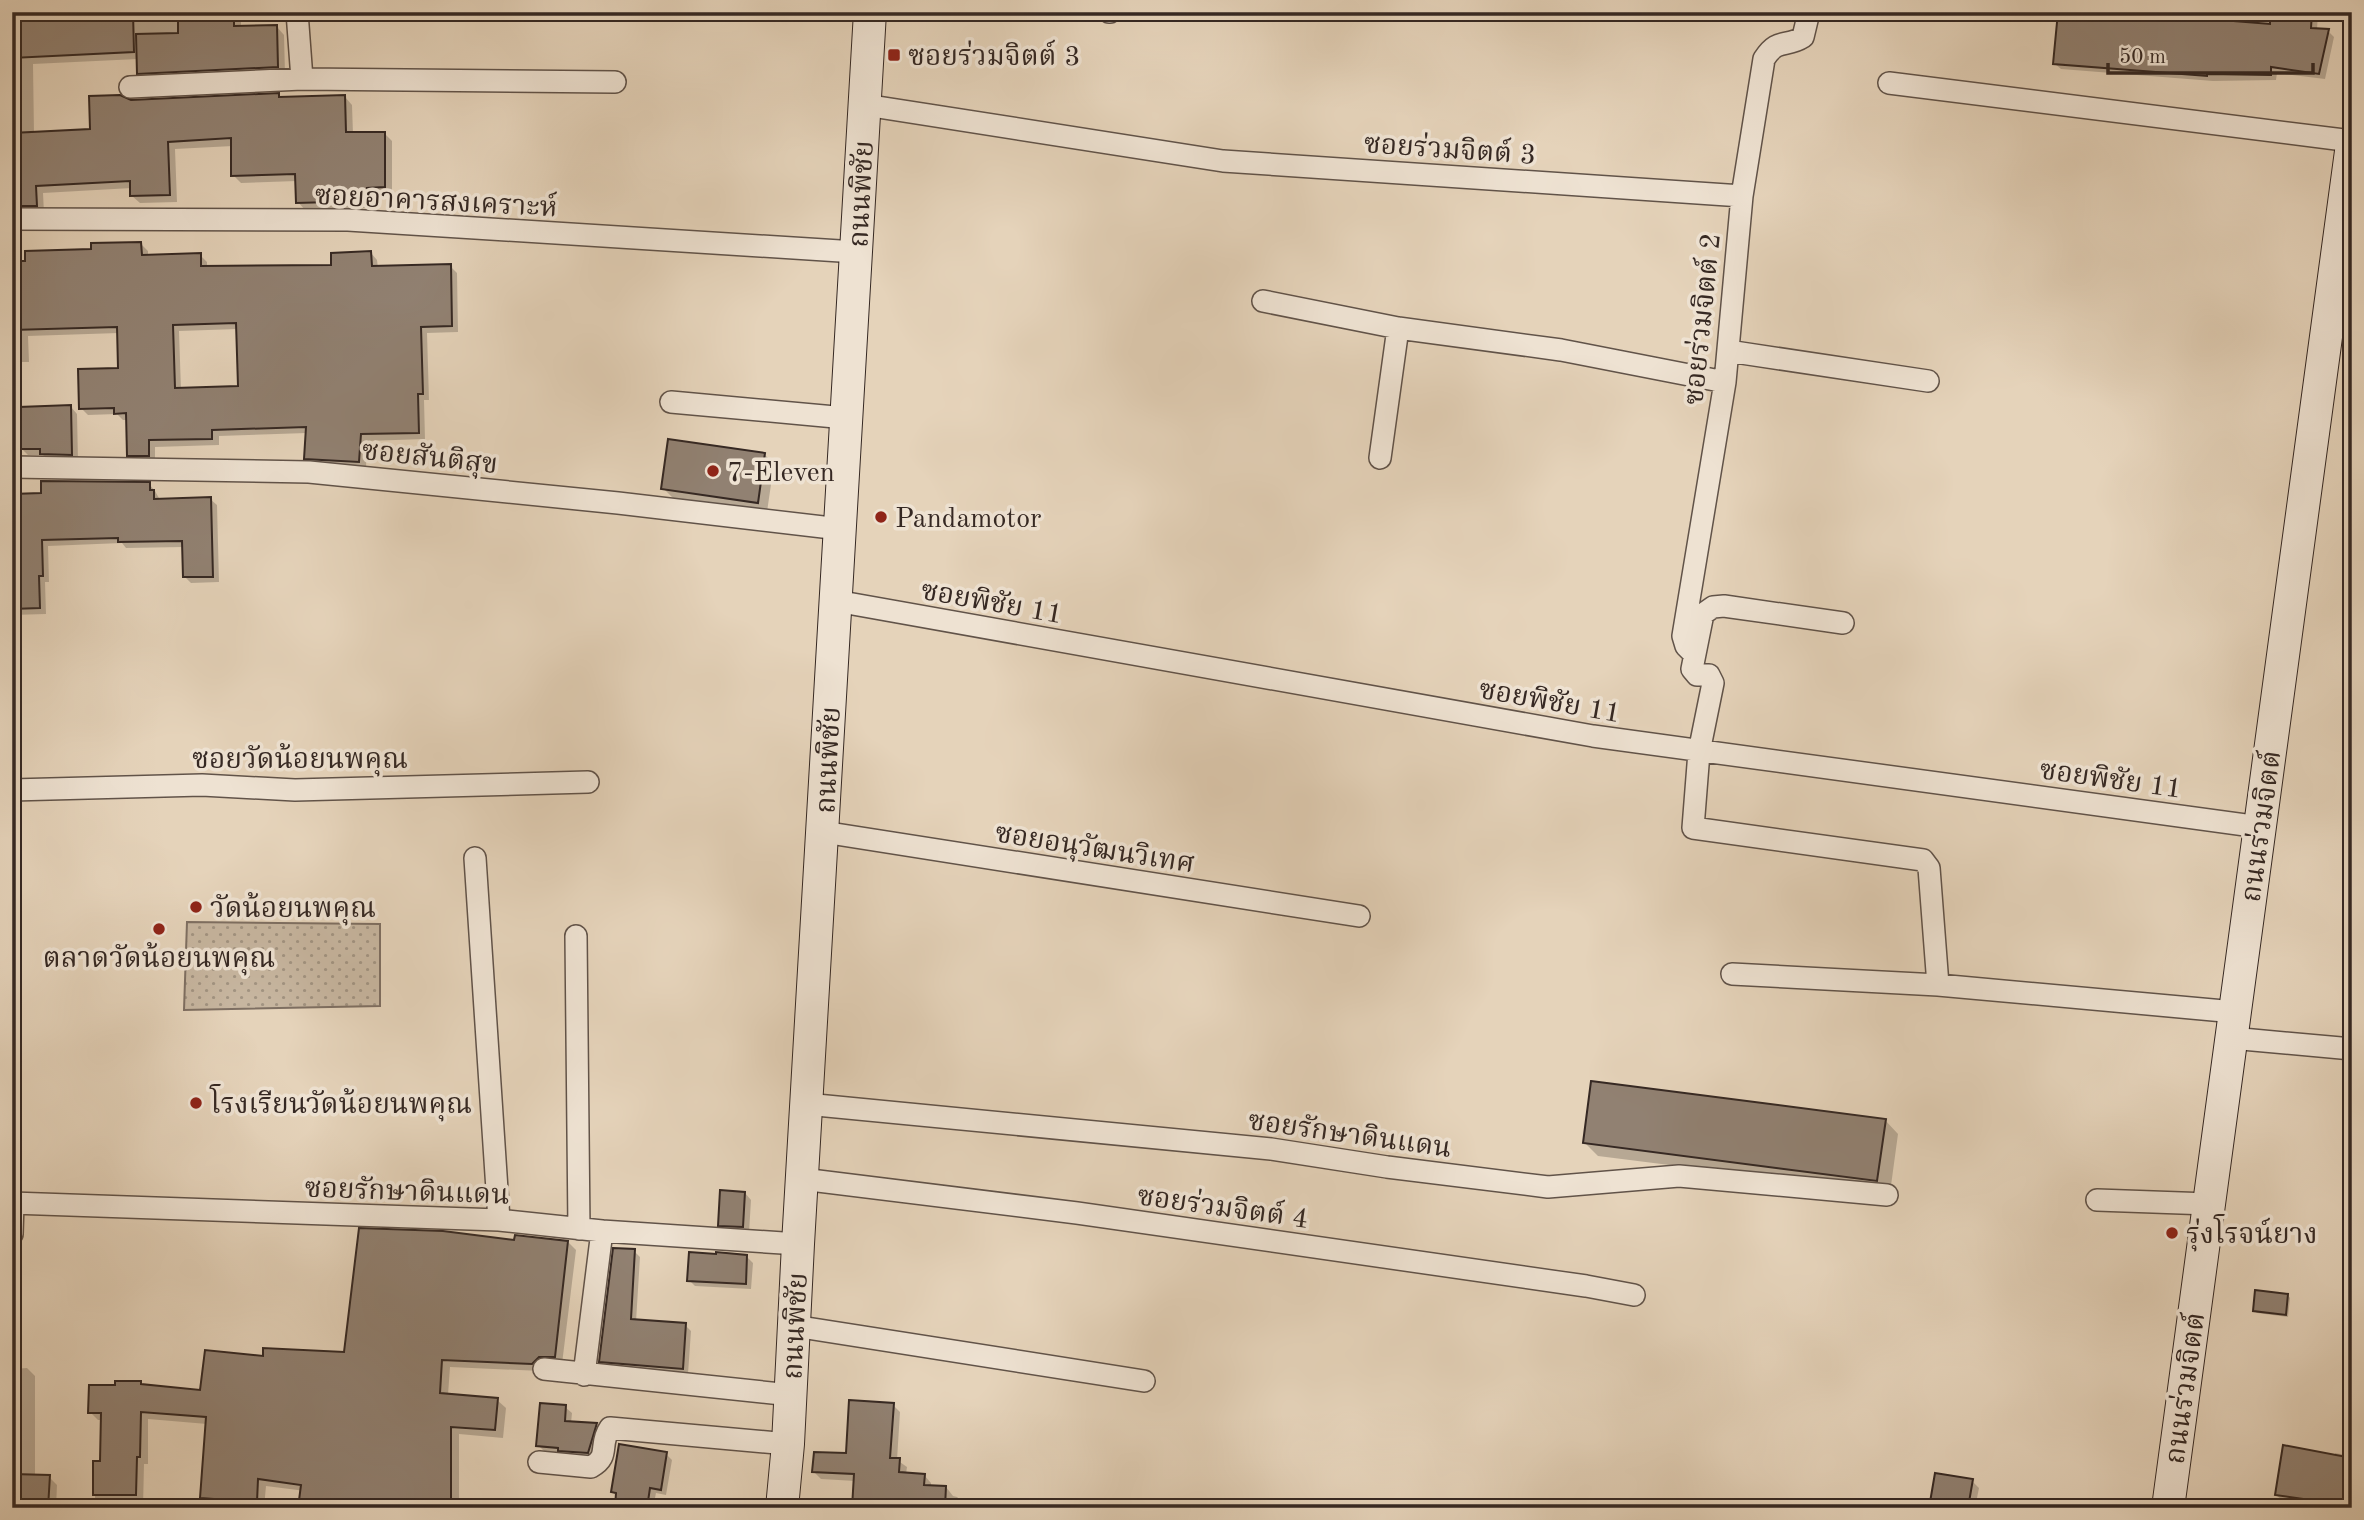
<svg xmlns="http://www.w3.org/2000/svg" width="2364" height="1520" viewBox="0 0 2364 1520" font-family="'Old Standard TT','Noto Serif Thai',serif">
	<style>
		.park { fill: url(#park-dots); stroke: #7e6f62; stroke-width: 2 }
		.shadow { fill: #0003; fill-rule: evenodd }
		.building { fill: #918172; stroke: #352823; stroke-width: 2; fill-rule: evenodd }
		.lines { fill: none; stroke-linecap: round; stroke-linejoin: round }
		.street-casing { stroke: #615349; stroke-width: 24 }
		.secondary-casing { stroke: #352823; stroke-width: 34 }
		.street { stroke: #eee2d2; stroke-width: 21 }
		.secondary { stroke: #eee2d2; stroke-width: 32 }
		.poi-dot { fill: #8f2418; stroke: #eee2d2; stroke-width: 2.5 }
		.labels { text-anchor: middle; stroke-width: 7; stroke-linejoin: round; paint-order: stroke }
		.poi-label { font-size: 28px; fill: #352823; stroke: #eee2d2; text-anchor: start }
		.street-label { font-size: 28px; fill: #352823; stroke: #eee2d2 }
	</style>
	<defs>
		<pattern id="park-dots" width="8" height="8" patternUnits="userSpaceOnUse" patternTransform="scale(1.75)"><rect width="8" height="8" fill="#c7b6a0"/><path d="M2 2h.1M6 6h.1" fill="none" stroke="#a29482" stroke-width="1.8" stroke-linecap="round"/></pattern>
	</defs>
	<rect width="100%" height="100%" fill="#e5d3ba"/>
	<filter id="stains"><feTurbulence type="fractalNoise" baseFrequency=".00286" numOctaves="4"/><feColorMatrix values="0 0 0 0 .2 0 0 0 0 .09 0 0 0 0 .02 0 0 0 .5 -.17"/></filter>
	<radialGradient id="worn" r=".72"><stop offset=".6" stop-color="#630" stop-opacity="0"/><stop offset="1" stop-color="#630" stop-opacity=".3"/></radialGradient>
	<path class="park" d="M187 922 380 924V1006L184 1010Z"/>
	<path class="shadow" d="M12 12H238L241 15V28L277 27 284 35 285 74 146 81 139 73 138 59 33 64 34 134 92 131 130 102 278 95 281 98 345 97 352 105 353 134 384 133 392 141V194L374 195V208L305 210 298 202 297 181 241 183 233 175V146L175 149 177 202 140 203 132 196V188L43 193 44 213 12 217Z
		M2060 12H2318L2317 30 2328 31 2334 37 2325 79 2277 73 2276 80 2213 81 2061 69 2054 63Z
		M141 244 148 251V257L200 255 207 262V268L333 266 371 253 377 260 378 268 450 266 457 273 458 332 427 333 429 400H424L425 439 367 441 366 468 313 465 306 458 307 433 219 436V445L155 447V462H136L129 455 128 420H123L117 414 88 415 81 408 119 370V333L28 336 29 362H15L16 418H12V263ZM238 329 239 388 181 390 179 331Z
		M71 407 77 414 78 461 48 460 43 455H28L22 449Z
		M764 454 774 464 767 512 673 498 663 488Z
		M149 484 155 491 160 500 210 499 217 505 219 582 191 583 185 577 184 547 126 548 122 543 48 546 49 582H45L46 614 12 615V495Z
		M1885 1120 1898 1134 1890 1193 1598 1156 1585 1143Z
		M745 1193 751 1200 749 1233 726 1231 720 1225Z
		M516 1242H568L576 1250 562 1364 541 1371 450 1367 448 1395 497 1400 506 1408 503 1438 459 1434V1506H423L266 1486 264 1508H201L207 1424 148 1419V1464H144L143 1508H95V1463H102L103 1420H98L90 1412 117 1387 140 1383 144 1386 201 1391 264 1358 346 1354Z
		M634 1251 640 1257 636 1322 685 1325 691 1331 688 1374 607 1367 601 1361Z
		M747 1257 753 1263 751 1289 695 1286 689 1280Z
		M2288 1295 2290 1298 2288 1317 2257 1313 2255 1311Z
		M27 1368 35 1376V1476L49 1477 57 1485 56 1508H12V1369Z
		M893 1405 900 1412 897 1460 907 1467 906 1474 924 1475 931 1483V1487H946L953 1496 957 1497 965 1504 964 1508H853L855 1481 821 1479 814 1472 848 1455Z
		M565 1407 572 1413 571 1423 597 1425 603 1431 594 1459 566 1456 563 1453 544 1451 538 1445Z
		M2335 1453 2352 1456V1508H2324L2284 1502 2276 1495 2335 1456Z
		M666 1454 672 1460 666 1495 656 1493 653 1508H616L617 1496 613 1492Z
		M1972 1481 1979 1488 1975 1508H1931Z"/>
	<path class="building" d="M12 12H133L134 52 12 58Z
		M178 12H234V26L277 25 278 67 137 74 136 34 178 33Z
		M2058 12H2210L2209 19 2270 24V12H2312L2311 28 2329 29 2319 74 2271 67V75L2207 74V76L2053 64Z
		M279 93V97L345 95 346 132H385V187L367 188V201L296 203 295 174 231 176V138L168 142 170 195 130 196V181L36 186 37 206H12V133L90 129 89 96 120 95 131 100Z
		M141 242 142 255 201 253V266L331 265V253L371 251 372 266 451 264 452 326 421 327 423 394H418L419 433 361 434 359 462 304 459 306 427 212 430V439L149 440V456H127L126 413 114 414V408L79 409 78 369 118 368 117 327 12 330V261H25V251L91 249V243ZM236 323 238 386 175 388 173 325Z
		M71 405 72 455 40 454V449H20L19 407Z
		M668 439 765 453 758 503 661 489Z
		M41 481 150 482V490H154V499L211 497 213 577H183L182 541 118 542V538L42 540 43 576H39L40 608 12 609V494L41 493Z
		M1591 1081 1886 1119 1877 1181 1583 1143Z
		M720 1190 745 1192 743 1227 718 1226Z
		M359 1228 443 1231 514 1240 515 1235 568 1241 555 1357H539L532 1364 442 1360 440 1393 498 1398 495 1430 451 1427V1508H298L301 1485 258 1479 257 1502 200 1498 206 1417 141 1412 140 1457H137L136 1495H93V1461H100L101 1413H88L89 1385H115V1381H141V1384L200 1390 205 1350 263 1356V1348L344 1352Z
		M613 1248 635 1249 631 1319 686 1323 683 1369 599 1362Z
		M689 1252 716 1254V1252L747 1255 746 1284 687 1281Z
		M2255 1290 2288 1294 2286 1315 2253 1311Z
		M849 1400 894 1403 890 1458H900L899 1472 925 1474 924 1485 946 1486 945 1508H852L854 1474 812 1472 814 1452 846 1453Z
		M540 1403 566 1405 565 1421 597 1423 588 1453 558 1451V1448L536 1446Z
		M619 1444 667 1452 661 1490 650 1488 647 1508H615L616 1493 611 1492Z
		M2283 1445 2352 1458V1506L2275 1495Z
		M1935 1473 1973 1479 1968 1508H1929Z
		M12 1474 50 1475 48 1508H12Z"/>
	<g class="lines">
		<g class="street-casing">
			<path id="street" d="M297 12 302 79
				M1109 12H1110
				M1889 83 2352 141
				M130 87 302 79 615 82
				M865 105 1223 161 1742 196
				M12 219 348 220 856 252
				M1263 301 1398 328 1561 350 1725 382
				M1728 351 1928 381
				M671 402 846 418
				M1380 458 1398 328
				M12 467 309 472 618 503 840 529
				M836 601 1593 736 2260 827
				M1843 623 1724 606 1713 607 1703 614 1692 669 1697 675H1709L1713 683 1699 752 1693 828 1923 860 1929 868 1938 985
				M1692 652 1686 646 1683 636 1725 382 1742 196 1764 59C1778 37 1786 48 1803 37L1809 12
				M12 790 202 785 295 790 588 782
				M823 832 1359 916
				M475 858 499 1220
				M576 936 579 1229
				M1732 974 1938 985 2235 1012
				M2231 1038 2352 1049
				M806 1104 1271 1149 1387 1167 1548 1187 1679 1176 1887 1195
				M802 1179 1077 1213 1586 1286 1634 1295
				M2097 1200 2209 1204
				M12 1203 499 1220 602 1231 798 1244
				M12 1234 13 1203
				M794 1326 1144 1381
				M544 1369 791 1395
				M584 1375 602 1231
				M539 1462 591 1467C611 1456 598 1445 610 1428L788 1444"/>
		</g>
		<g class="secondary-casing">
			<path id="secondary" d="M782 1508 788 1444 798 1244 870 12
				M2168 1508 2352 144"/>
		</g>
		<use href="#street" class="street"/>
		<use href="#secondary" class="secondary"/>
	</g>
	<g class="poi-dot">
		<rect x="887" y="48" width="14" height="14" rx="3.5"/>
		<circle cx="713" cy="471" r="7"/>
		<circle cx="881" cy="517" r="7"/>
		<circle cx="196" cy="907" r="7"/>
		<circle cx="159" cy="929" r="7"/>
		<circle cx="196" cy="1103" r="7"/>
		<circle cx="2172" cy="1233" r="7"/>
	</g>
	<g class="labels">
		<g class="poi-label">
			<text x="908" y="65">ซอยร่วมจิตต์ 3</text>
			<text x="727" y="481">7-Eleven</text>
			<text x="895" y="527">Pandamotor</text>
			<text x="210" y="917">วัดน้อยนพคุณ</text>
			<text x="159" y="967" text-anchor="middle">ตลาดวัดน้อยนพคุณ</text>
			<text x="210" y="1113">โรงเรียนวัดน้อยนพคุณ</text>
			<text x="2186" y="1243">รุ่งโรจน์ยาง</text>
		</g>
		<g class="street-label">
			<text transform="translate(1450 148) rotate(4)" y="10">ซอยร่วมจิตต์ 3</text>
			<text transform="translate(860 194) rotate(-87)" y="10">ถนนพิชัย</text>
			<text transform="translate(436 200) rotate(3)" y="10">ซอยอาคารสงเคราะห์</text>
			<text transform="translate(1701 319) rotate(-84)" y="10">ซอยร่วมจิตต์ 2</text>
			<text transform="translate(430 456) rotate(6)" y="10">ซอยสันติสุข</text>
			<text transform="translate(992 601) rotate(10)" y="10">ซอยพิชัย 11</text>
			<text transform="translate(1550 700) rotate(10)" y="10">ซอยพิชัย 11</text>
			<text x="300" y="768">ซอยวัดน้อยนพคุณ</text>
			<text transform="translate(827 760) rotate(-87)" y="10">ถนนพิชัย</text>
			<text transform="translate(2111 778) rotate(8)" y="10">ซอยพิชัย 11</text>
			<text transform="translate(2260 826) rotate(-82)" y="10">ถนนร่วมจิตต์</text>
			<text transform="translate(1095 847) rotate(9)" y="10">ซอยอนุวัฒนวิเทศ</text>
			<text transform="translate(1350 1133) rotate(8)" y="10">ซอยรักษาดินแดน</text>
			<text transform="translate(407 1190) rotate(2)" y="10">ซอยรักษาดินแดน</text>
			<text transform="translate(1223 1206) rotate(8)" y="10">ซอยร่วมจิตต์ 4</text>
			<text transform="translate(794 1326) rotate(-87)" y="10">ถนนพิชัย</text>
			<text transform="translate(2184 1388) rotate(-82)" y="10">ถนนร่วมจิตต์</text>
		</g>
	</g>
	<rect width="2364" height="1520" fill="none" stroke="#e5d3ba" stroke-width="42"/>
	<rect x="14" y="14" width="2336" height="1492" fill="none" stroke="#352823" stroke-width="3.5"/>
	<rect x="21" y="21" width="2322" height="1478" fill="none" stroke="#352823" stroke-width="2"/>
	<path d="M2108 63v10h205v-10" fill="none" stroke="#352823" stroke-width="3.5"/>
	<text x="2119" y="63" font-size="21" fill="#352823" stroke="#eee2d2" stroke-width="5" paint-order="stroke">50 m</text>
	<rect width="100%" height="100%" filter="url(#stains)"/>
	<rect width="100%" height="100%" fill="url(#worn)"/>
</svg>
